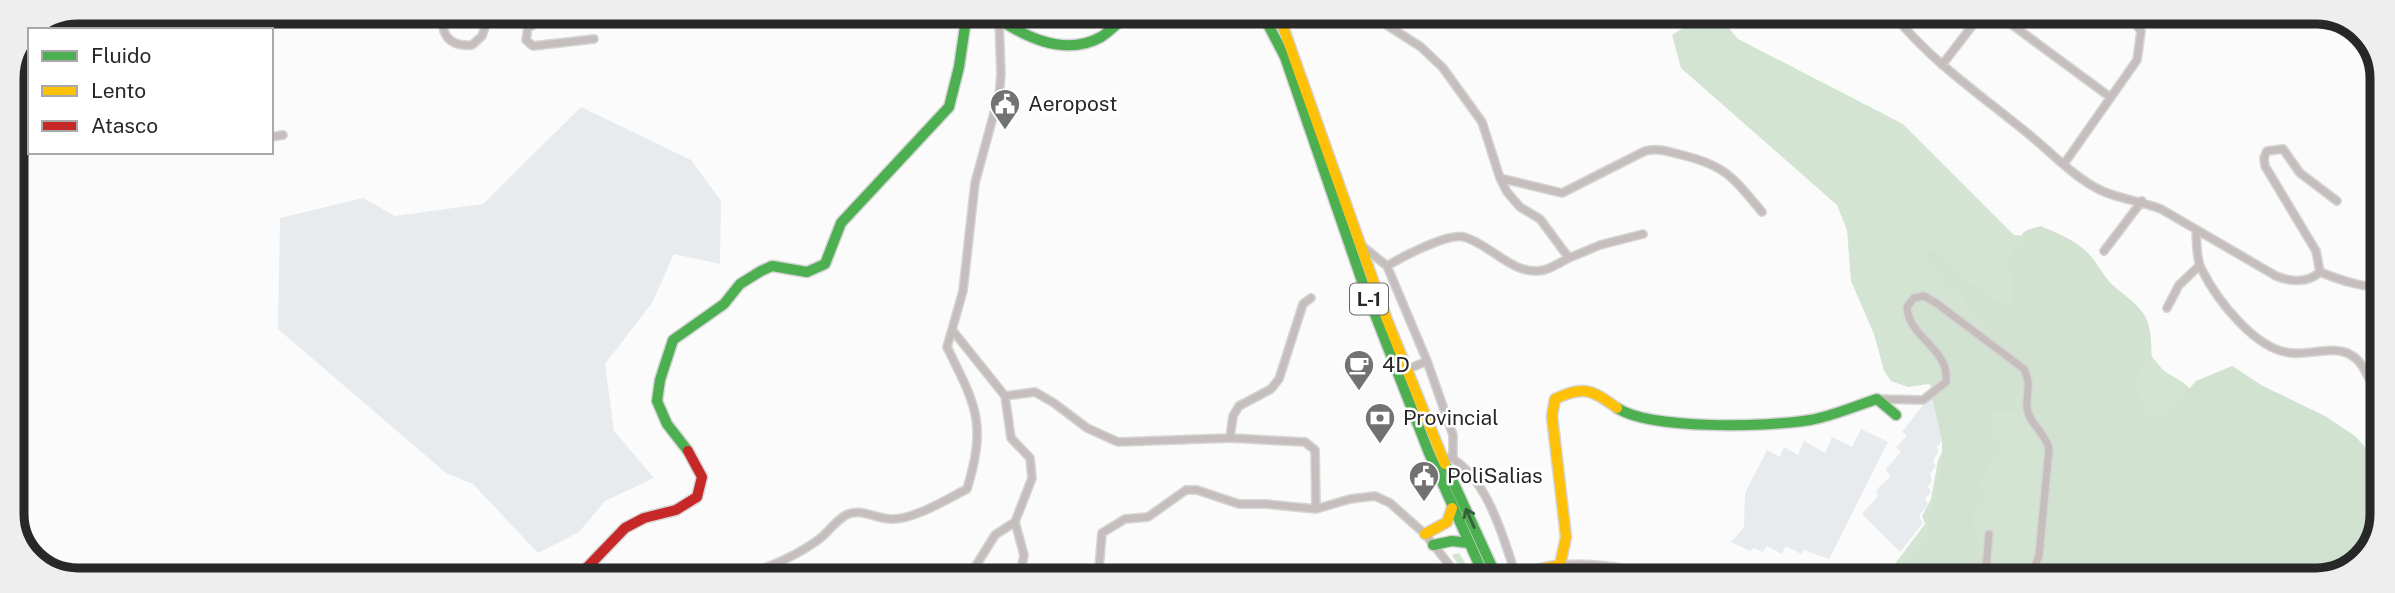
<svg xmlns="http://www.w3.org/2000/svg" width="2395" height="593" viewBox="0 0 2395 593" font-family="'Public Sans',sans-serif">
	<style>
		.commercial { fill: #f8f0ec }
		.built { fill: #e7ebee }
		.education { fill: #f4ebeb }
		.green { fill: #d3e4d3 }
		.forest { fill: #d1e2d1 }
		.lines { fill: none; stroke-linecap: round; stroke-linejoin: round }
		.street-casing { stroke: #d5d5d6; stroke-width: 10 }
		.fast-casing { stroke: #d5d5d6; stroke-width: 13 }
		.slow-casing { stroke: #d5d5d6; stroke-width: 13 }
		.jam-casing { stroke: #d5d5d6; stroke-width: 13 }
		.street { stroke: #c5bebd; stroke-width: 7 }
		.fast { stroke: #4caf50; stroke-width: 10 }
		.slow { stroke: #ffc107; stroke-width: 10 }
		.jam { stroke: #c62828; stroke-width: 10 }
		.oneway { stroke: #365e39 }
		.labels { text-anchor: middle; stroke-width: 5; stroke-linejoin: round; paint-order: stroke }
		.shield { fill: #fff; stroke: #686869; stroke-width: 2 }
		.shield-label { font-size: 19px; font-weight: bold; fill: #282829 }
		.poi-label { font-size: 21px; fill: #282829; stroke: #fff; text-anchor: start }
		.rim { fill: none; stroke: #282829; stroke-width: 9 }
	</style>
	<rect width="100%" height="100%" fill="#fbfbfc"/>
	<path class="commercial" d="M79 12H107L119 30H36Z"/>
	<path class="built" d="M581 107 691 160 721 201 720 264 674 254 652 303 605 364 614 431 654 478 605 501 579 532 538 553 473 484 446 473 278 329 280 218 363 198 395 216 483 204Z
		M1932 398 1942 441 1937 447 1938 452 1933 462 1936 466 1930 474 1932 480 1928 487 1931 492 1925 499 1928 504 1919 516 1923 523 1900 552 1862 514 1878 496 1876 490 1890 477 1886 469 1901 452 1896 447 1907 436 1902 432 1927 400Z
		M1861 429 1888 442 1829 559 1804 550 1801 554 1786 546 1782 554 1767 546 1763 552 1754 548 1750 551 1731 542 1744 527 1745 493 1767 450 1780 457 1784 447 1798 455 1804 441 1825 453 1832 437 1852 447Z"/>
	<path class="education" d="M1882 566 1899 580H1859L1869 569Z"/>
	<path class="green" d="M1702 16 1723 21 1738 39 1903 124 2014 235 2051 237 2164 371 2184 383 2367 553 2360 564 2316 581 1904 580 1891 569 1925 524 1922 516 1931 499 1938 460 1944 448 1938 398 1929 384 1908 387 1891 381 1884 371 1874 334 1851 281 1847 230 1837 205 1681 68 1672 35Z
		M1459 553 1476 580H1468L1452 555Z"/>
	<path class="forest" d="M2041 226C2057 233 2075 240 2088 253 2098 263 2103 277 2115 287 2126 297 2139 304 2146 318 2152 331 2151 346 2152 361L2139 372 2134 386 2147 415 2165 417 2196 381 2232 366 2263 386 2325 416 2355 436 2375 458 2381 469V527L2360 564 2317 581H2023L2036 567 2049 449 2032 419 2024 369 2011 354 1987 335 1964 298 1953 289 1945 292V280L1927 257 1928 251 1938 250 1960 273 1972 284 1977 285 1989 300 2012 303V276L2008 261 2013 250 2025 247 2022 234 2027 230Z
		M1924 296 1936 303 2017 371 2020 383 2014 393 2017 407 2016 411 1994 412 1989 425 1994 441 2000 446V453L1986 470 1979 484 1984 497C1961 521 1982 545 1987 572L2022 581 1907 580 1896 570 1930 535 1925 517 1935 505 1936 485 1942 461V441L1932 398 1947 372 1911 325 1907 307Z"/>
	<g class="lines">
		<g class="street-casing">
			<path id="street" d="M118 12 131 30
				M444 12C439 35 450 47 472 45L482 36 490 12
				M579 13 537 23 528 28 526 40 533 46 594 39
				M1892 13C1932 63 1984 97 2032 137 2054 155 2074 177 2100 190 2119 199 2141 201 2161 209L2276 276C2291 282 2308 283 2320 272 2340 280 2360 287 2382 287
				M1996 13 2110 97
				M1942 65 1982 13
				M271 137 283 135
				M2064 164 2137 60 2141 31 2127 13
				M1500 178 1562 193 1645 151C1657 148 1666 151 1678 154 1725 165 1732 176 1762 212
				M2196 231C2197 242 2196 258 2201 268 2216 299 2256 351 2292 353 2311 355 2335 345 2351 355 2366 363 2369 386 2382 398
				M1361 245 1387 266C1402 257 1447 233 1464 237 1491 244 1513 277 1544 270 1552 268 1561 262 1569 258L1540 219 1520 207 1507 192 1500 178 1482 122 1443 68 1421 47 1368 13
				M2104 251 2142 201
				M1569 258 1600 245 1643 234
				M1387 266 1427 361 1453 435V458
				M2320 272 2316 251 2265 166 2264 158 2267 151 2283 149 2300 173 2337 201
				M2167 308 2179 285 2199 266
				M953 331 1005 396 1035 392 1054 403 1087 428 1118 442 1230 438 1305 442 1315 450 1316 509
				M1406 370 1427 361
				M1877 399 1923 400 1946 382C1950 348 1909 339 1907 307L1914 298 1924 296 1936 303 2024 369C2032 386 2026 392 2027 408 2029 424 2046 433 2049 449L2039 556 2031 576 2023 581
				M1230 438 1233 416 1239 406 1271 389 1279 379 1303 304 1311 298
				M1450 457C1487 478 1503 536 1515 573
				M1015 522 1024 555 1019 580
				M1989 534 1986 568 1988 575 2022 581
				M1560 565C1584 563 1634 565 1652 580
				M719 580C751 576 792 559 818 540 828 533 835 521 846 515 861 507 877 520 893 519 915 519 947 499 967 489 987 423 976 406 947 347L963 291 975 183 999 95 1001 75 999 20
				M967 580 995 535 1015 522 1032 478 1030 458 1011 438 1005 396
				M1098 580 1102 533 1125 519 1148 517 1186 490H1197L1239 504H1266L1316 509 1350 499 1375 496 1390 503 1425 534 1461 580"/>
		</g>
		<g class="fast-casing">
			<path id="fast" d="M989 13C1021 35 1063 58 1101 37 1112 30 1120 20 1131 13
				M1262 13 1285 57 1362 281 1429 453 1486 580
				M1617 408C1651 430 1768 427 1810 420 1833 416 1855 406 1877 399L1896 415
				M688 451 667 424 657 401 660 380 673 340 724 304 740 284 761 271 772 266 807 272 825 264 841 223 949 107 959 67 967 13
				M1445 464 1498 580
				M1433 545 1452 541 1469 543"/>
		</g>
		<g class="slow-casing">
			<path id="slow" d="M1273 13 1282 24 1387 320 1445 464
				M1425 534 1447 522 1452 508
				M1497 578 1560 565 1566 537 1552 416 1555 399C1584 385 1592 390 1617 408"/>
		</g>
		<g class="jam-casing">
			<path id="jam" d="M575 580 625 528 644 518 676 510 697 497 702 477 688 451"/>
		</g>
		<use href="#street" class="street"/>
		<use href="#fast" class="fast"/>
		<use href="#slow" class="slow"/>
		<use href="#jam" class="jam"/>
	</g>
	<defs><path id="oneway-shaft" d="M-6 0H5M1.5-3L5.5 0L1.5 3" fill="none" stroke-width="1.6" stroke-linecap="round" stroke-linejoin="round" transform="scale(1.75)"/></defs>
	<use class="oneway" href="#oneway-shaft" transform="translate(1470 518) rotate(-114)"/>
	<defs>
		<g id="civic-pin" transform="scale(1.575)"><path d="M0 17L-7.5 6A9.5 9.5 0 1 1 7.5 6Z" fill="#727273" stroke="#fff"/><path d="M-.6-6.5H3V-4.5H.6V-3L4-1V1h2V6H-6V1h2V-1L-.6-3ZM-1.2 2.5V6h2.4V2.5Z" fill="#fff"/></g>
		<g id="cafe-pin" transform="scale(1.575)"><path d="M0 17L-7.5 6A9.5 9.5 0 1 1 7.5 6Z" fill="#727273" stroke="#fff"/><path d="M-5.5-4.5H6V0H3Q3 3.5 0 3.5H-2.5Q-5.5 3.5-5.5 0ZM3-3.2v2h1.7v-2ZM-6 4.5H4V6H-6Z" fill="#fff"/></g>
		<g id="bank-pin" transform="scale(1.575)"><path d="M0 17L-7.5 6A9.5 9.5 0 1 1 7.5 6Z" fill="#727273" stroke="#fff"/><path d="M-6-4H6V4H-6ZM0-2.3a2.3 2.3 0 1 0 0 4.6a2.3 2.3 0 1 0 0-4.6Z" fill="#fff"/></g>
	</defs>
	<g fill-rule="evenodd">
		<use href="#civic-pin" x="1005" y="104"/>
		<use href="#cafe-pin" x="1359" y="365"/>
		<use href="#bank-pin" x="1380" y="418"/>
		<use href="#civic-pin" x="1424" y="476"/>
	</g>
	<g class="labels">
		<rect class="shield" x="1350" y="283.5" width="38" height="31" rx="5"/>
		<g class="shield-label">
			<text x="1369" y="306">L-1</text>
		</g>
		<g class="poi-label">
			<text x="1028" y="111">Aeropost</text>
			<text x="1382" y="372">4D</text>
			<text x="1403" y="425">Provincial</text>
			<text x="1447" y="483">PoliSalias</text>
		</g>
	</g>
	<path d="M0 0H2395V593H0ZM78 24H2316A54 54 0 0 1 2370 78V514A54 54 0 0 1 2316 568H78A54 54 0 0 1 24 514V78A54 54 0 0 1 78 24Z" fill="#eee" fill-rule="evenodd"/>
	<path class="rim" d="M78 24H2316A54 54 0 0 1 2370 78V514A54 54 0 0 1 2316 568H78A54 54 0 0 1 24 514V78A54 54 0 0 1 78 24Z"/>
	<rect x="28" y="28" width="245" height="126" fill="#ffffff" stroke="#a9a9a9" stroke-width="2"/>
	<rect x="42" y="51" width="35" height="10" fill="#4caf50" stroke="#a9a9a9" stroke-width="2"/>
	<text x="91" y="63" font-size="21" fill="#282829">Fluido</text>
	<rect x="42" y="86" width="35" height="10" fill="#ffc107" stroke="#a9a9a9" stroke-width="2"/>
	<text x="91" y="98" font-size="21" fill="#282829">Lento</text>
	<rect x="42" y="121" width="35" height="10" fill="#c62828" stroke="#a9a9a9" stroke-width="2"/>
	<text x="91" y="133" font-size="21" fill="#282829">Atasco</text>
</svg>
